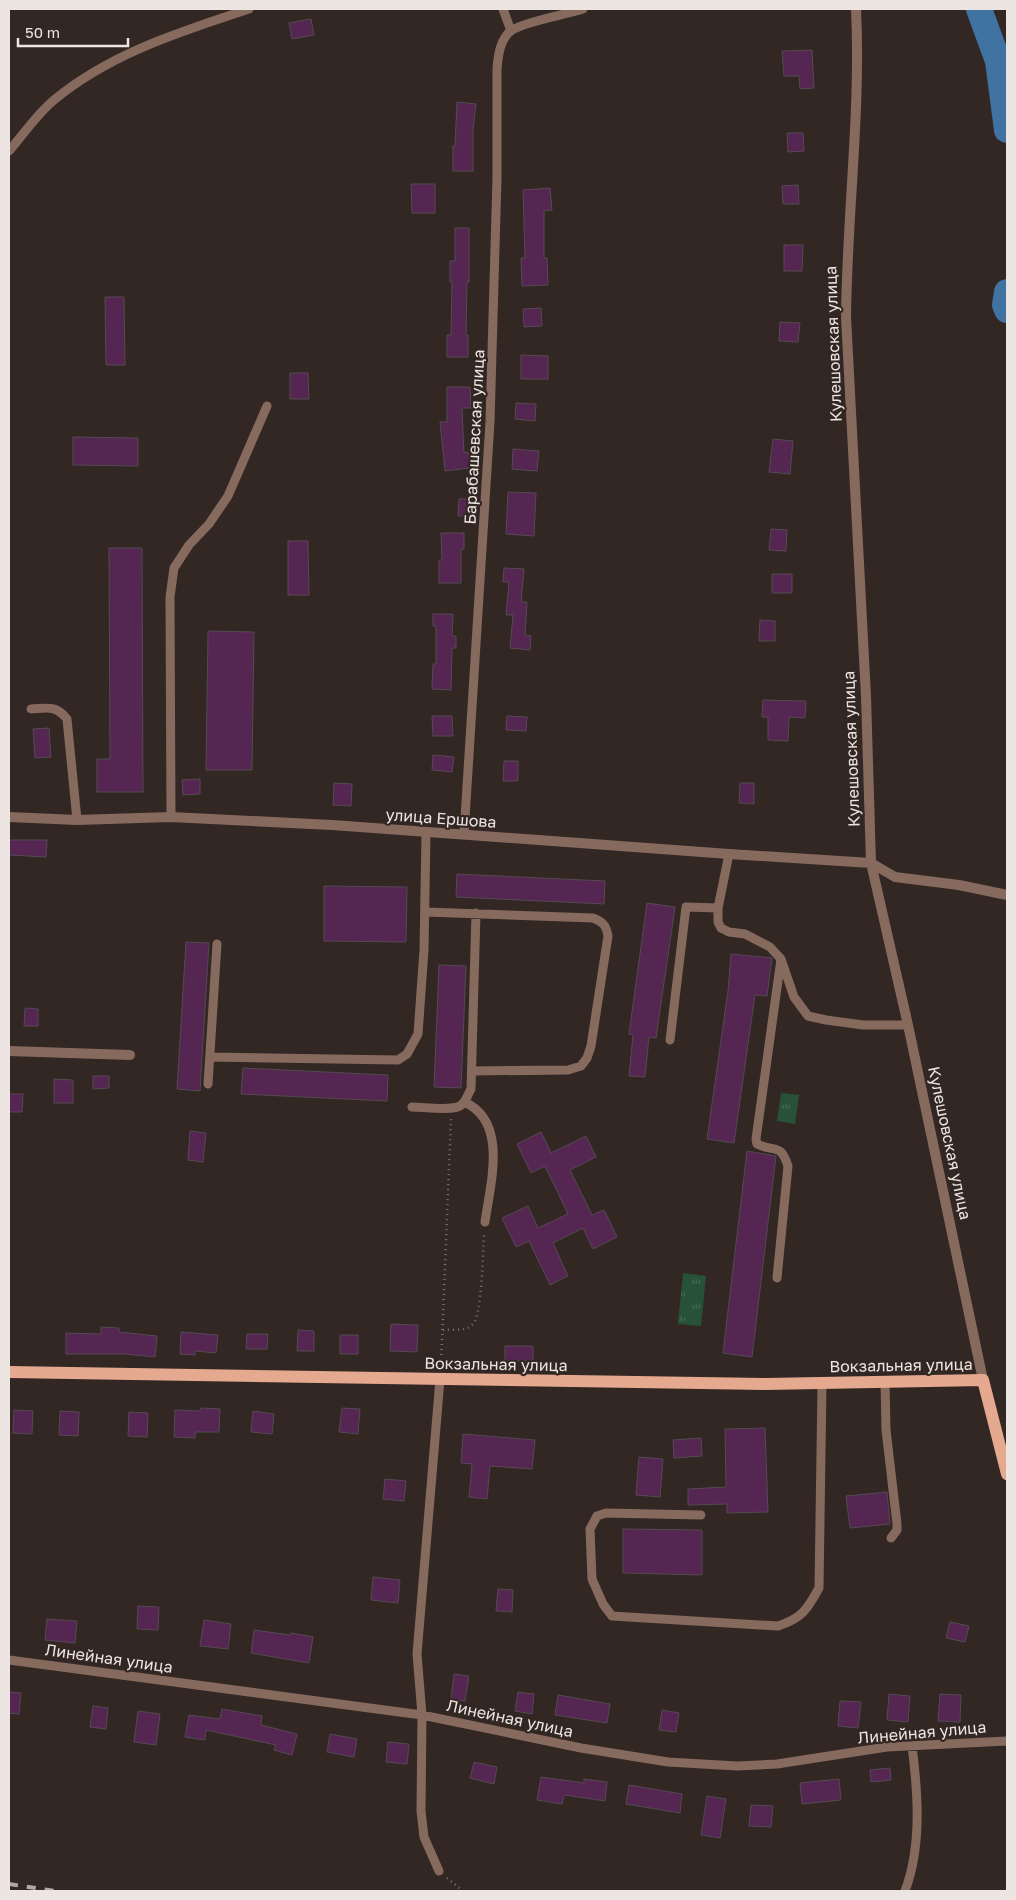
<svg xmlns="http://www.w3.org/2000/svg" width="1016" height="1900" viewBox="0 0 1016 1900" font-family="'Golos Text',sans-serif">
	<style>
		.grass { fill: url(#grass-tufts) }
		.lines { fill: none; stroke-linecap: round; stroke-linejoin: round }
		.river { stroke: #4072a2; stroke-width: 26 }
		.building { fill: #552652; stroke: #544a53 }
		.path { stroke: #7c736f; stroke-width: 2.5; stroke-dasharray: 1 4; stroke-linecap: butt }
		.lane { stroke: #876a5e; stroke-width: 9 }
		.street { stroke: #876a5e; stroke-width: 10 }
		.primary { stroke: #e5a990; stroke-width: 12 }
		.rail { stroke: #b1a8a5; stroke-width: 4; stroke-dasharray: 9 9; stroke-linecap: butt }
		.labels { text-anchor: middle; stroke-width: 4.5; stroke-linejoin: round; paint-order: stroke }
		.street-label { font-size: 16px; fill: #ede5e2; stroke: #322723 }
	</style>
	<defs>
		<pattern id="grass-tufts" width="24" height="20" patternUnits="userSpaceOnUse" patternTransform="scale(1.25)"><rect width="24" height="20" fill="#275238"/><path d="M3 7l-1-3M5 7V3M7 7l1-3M15 17l-1-3M17 17v-4M19 17l1-3" fill="none" stroke="#476b54"/></pattern>
	</defs>
	<rect width="100%" height="100%" fill="#322723"/>
	<path class="grass" d="M781 1093 799 1095 795 1124 777 1121Z
		M683 1273 706 1276 701 1326 678 1324Z"/>
	<g class="lines">
		<path class="river" d="M979 9 998 61 1007 130
			M1007 292 1005 305 1007 310"/>
	</g>
	<path class="building" d="M311 19 314 35 292 39 289 23Z
		M812 50 814 88 800 89 799 76H784L782 51Z
		M457 102 476 104 473 130V171H453V146H455Z
		M787 133H803L804 151 788 152Z
		M411 184H435V213H412Z
		M798 185 799 204H783L782 186Z
		M550 188 552 210 544 211V258H547L548 285 522 286 521 258H525L523 190Z
		M455 228H469V282H467L466 335H468V357H447V335H451L452 282H450V261H455Z
		M784 245H803L802 271H784Z
		M105 297H124L125 365H106Z
		M541 308 542 326 524 327 523 309Z
		M780 322 800 323 798 342 779 341Z
		M521 355 548 356V379H521Z
		M290 373H308L309 399H290Z
		M447 387H470L471 408H462L464 453 468 452 470 468 445 471 440 422H447Z
		M516 403 536 404 535 421 515 419Z
		M73 437 138 438V466L73 465Z
		M773 439 793 441 790 474 769 472Z
		M513 449 539 451 537 471 512 469Z
		M508 492 536 493 534 536 506 534Z
		M459 499H474L473 516H458Z
		M771 529 787 530 786 551 769 550Z
		M441 533H464V549H461V583H439V560H442Z
		M288 541H308L309 595H288Z
		M109 548H142L143 792H97V759H110Z
		M504 568 524 569 521 602H527L525 635 531 636 530 650 510 648 513 615H506L509 582H503Z
		M772 574H792V593H772Z
		M433 614H453L452 636H456V648H452L451 690 432 689 433 664H436V626H433Z
		M760 620 775 621V641H759Z
		M208 631 254 632 252 770H206Z
		M763 700 806 701 805 718 789 717 788 741 768 740V717H762Z
		M432 716H452L453 736H433Z
		M507 716 527 717 526 731 506 730Z
		M49 728 51 757 35 758 33 729Z
		M433 755 454 757 452 772 432 770Z
		M504 761H518V781H503Z
		M200 779V794L183 795 182 780Z
		M334 783 352 784 351 806 333 805Z
		M740 783H754V804L739 803Z
		M9 840H47L46 857 9 855Z
		M457 874 605 881 604 904 456 897Z
		M324 886 407 887 406 942 324 941Z
		M647 903 675 907 656 1038 649 1037 645 1077 629 1076 633 1035 629 1034Z
		M186 942 209 943 200 1091 177 1089Z
		M731 954 772 958 767 996 755 995 734 1143 707 1139 728 991Z
		M439 965 466 966 461 1088 434 1087Z
		M25 1008 38 1009V1026H24Z
		M243 1068 388 1075 387 1101 241 1094Z
		M93 1076H109V1088L93 1089Z
		M54 1079 73 1080V1103H54Z
		M9 1094H23L22 1112H9Z
		M190 1131 206 1133 203 1162 188 1160Z
		M541 1132 551 1153 586 1136 596 1157 570 1170 592 1215 604 1210 617 1237 593 1249 583 1228 553 1243 568 1276 550 1285 529 1241 516 1247 502 1218 528 1206 538 1228 568 1214 545 1166 531 1173 517 1144Z
		M747 1151 776 1156 752 1357 723 1353Z
		M391 1324 418 1325 417 1352 390 1351Z
		M101 1327 119 1328V1332L157 1336 155 1357 125 1354H66V1333L101 1334Z
		M298 1330 314 1331V1351H297Z
		M181 1332 218 1335 216 1353 195 1351V1355L180 1354Z
		M247 1334H268L267 1349H246Z
		M340 1335H358V1354H340Z
		M505 1346H533V1361H505Z
		M201 1408 220 1409 219 1432H195V1438L174 1437 175 1410 200 1411Z
		M342 1408 360 1409 358 1434 339 1432Z
		M14 1410 33 1411 32 1434 13 1433Z
		M60 1411 79 1412 78 1436 59 1435Z
		M253 1411 274 1414 272 1434 251 1432Z
		M129 1412 148 1413 147 1437 128 1436Z
		M765 1428 768 1512 727 1513V1504L688 1505V1489L726 1487 725 1429Z
		M463 1434 535 1440 532 1469 490 1466 487 1499 469 1497 472 1464 461 1463Z
		M701 1438 702 1456 674 1458 673 1440Z
		M639 1457 663 1459 660 1497 636 1495Z
		M385 1479 406 1481 404 1501 383 1499Z
		M887 1492 890 1524 850 1528 846 1496Z
		M623 1529 702 1530V1575L623 1573Z
		M373 1577 400 1580 398 1603 371 1600Z
		M498 1589 513 1590 512 1612 496 1611Z
		M138 1606 159 1607 158 1630 137 1629Z
		M47 1619 77 1621 75 1643 45 1640Z
		M204 1620 231 1624 228 1649 200 1646Z
		M950 1622 969 1626 965 1642 946 1638Z
		M254 1630 290 1635 291 1633 313 1637 309 1663 251 1653Z
		M454 1674 469 1676 465 1701 451 1699Z
		M9 1692 21 1693 19 1714 9 1713Z
		M518 1692 534 1694 532 1714 515 1711Z
		M889 1694 910 1696 908 1722 887 1720Z
		M940 1694 961 1695 960 1722 938 1721Z
		M558 1695 610 1704 607 1723 555 1715Z
		M840 1701 861 1702 858 1728 838 1726Z
		M93 1706 108 1708 106 1729 90 1727Z
		M222 1709 262 1716 261 1725 297 1734 292 1755 274 1750 276 1745 206 1730 205 1740 185 1737 189 1715 220 1719Z
		M662 1710 679 1713 676 1732 659 1730Z
		M138 1711 160 1714 156 1745 134 1742Z
		M330 1734 357 1739 354 1757 327 1752Z
		M388 1742 409 1744 407 1764 386 1762Z
		M474 1762 497 1767 494 1784 470 1778Z
		M890 1768 891 1780 871 1782 870 1770Z
		M541 1777 584 1783V1779L607 1782 605 1801 564 1795 562 1804 537 1800Z
		M839 1779 841 1800 802 1804 800 1783Z
		M629 1785 682 1794 680 1813 626 1804Z
		M707 1796 726 1799 720 1838 701 1835Z
		M751 1805 773 1806 771 1827 749 1826Z"/>
	<g class="lines">
		<path class="path" d="M443 1330C452 1329 466 1332 473 1324 482 1315 483 1250 484 1234
			M441 1365 451 1119
			M447 1878 463 1891"/>
		<path class="lane" d="M503 9 511 31
			M9 151C23 135 37 114 54 100 111 53 180 32 249 9
			M31 709C48 708 56 705 67 719L77 820
			M171 817 170 597 174 568 189 545 209 524 228 496 267 406
			M464 834 490 422 497 178V69C498 56 500 38 512 30 527 21 564 15 583 9
			M729 854 718 908V922L721 928 729 932 745 934 770 947 781 959 794 997 808 1016 826 1020 863 1025H908
			M426 912 593 918C603 922 606 925 608 936L591 1046 587 1058 581 1066 568 1070 472 1071
			M670 1040 686 907 718 908
			M210 1057 398 1060 407 1054 418 1034 424 950 426 833
			M208 1084 217 944
			M464 1102C509 1121 490 1185 485 1222
			M412 1107C423 1107 451 1111 460 1106 466 1102 468 1094 471 1089L476 913
			M777 1278 788 1166C780 1142 775 1153 757 1144L756 1139 781 959
			M885 1382 886 1430 897 1524V1530L891 1538
			M701 1515 606 1513 597 1516 590 1529 592 1579 603 1604 612 1616 778 1626C802 1618 807 1610 819 1588L822 1384
			M9 1660 422 1715 581 1748 668 1762 737 1766 777 1764 887 1747 1007 1741
			M439 1871 424 1837 421 1811 422 1715 417 1654 440 1379
			M905 1891C922 1846 918 1793 912 1746"/>
		<path class="street" d="M856 9C861 111 847 214 846 317L866 696 871 863 908 1025 983 1380
			M9 817 77 820 171 817 332 825 729 854 871 863 895 877 959 885 1007 895
			M9 1051 130 1055"/>
		<path class="primary" d="M9 1372 766 1384 983 1380 1007 1474"/>
		<path class="rail" d="M9 1884 55 1891"/>
	</g>
	<g class="labels">
		<g class="street-label">
			<text transform="translate(833 344) rotate(-92)" y="6">Кулешовская улица</text>
			<text transform="translate(474 437) rotate(-87)" y="6">Барабашевская улица</text>
			<text transform="translate(851 749) rotate(-92)" y="6">Кулешовская улица</text>
			<text transform="translate(441 818) rotate(4)" y="6">улица Ершова</text>
			<text transform="translate(950 1143) rotate(78)" y="6">Кулешовская улица</text>
			<text transform="translate(496 1364) rotate(1)" y="6">Вокзальная улица</text>
			<text transform="translate(901 1365) rotate(-1)" y="6">Вокзальная улица</text>
			<text transform="translate(109 1658) rotate(8)" y="6">Линейная улица</text>
			<text transform="translate(510 1718) rotate(12)" y="6">Линейная улица</text>
			<text transform="translate(922 1732) rotate(-5)" y="6">Линейная улица</text>
		</g>
	</g>
	<rect width="1016" height="1900" fill="none" stroke="#ede5e2" stroke-width="20"/>
	<path d="M18 38v8h110v-8" fill="none" stroke="#ede5e2" stroke-width="2.5"/>
	<text x="25" y="38" font-size="15" fill="#ede5e2" stroke="#322723" stroke-width="4" paint-order="stroke">50 m</text>
</svg>
